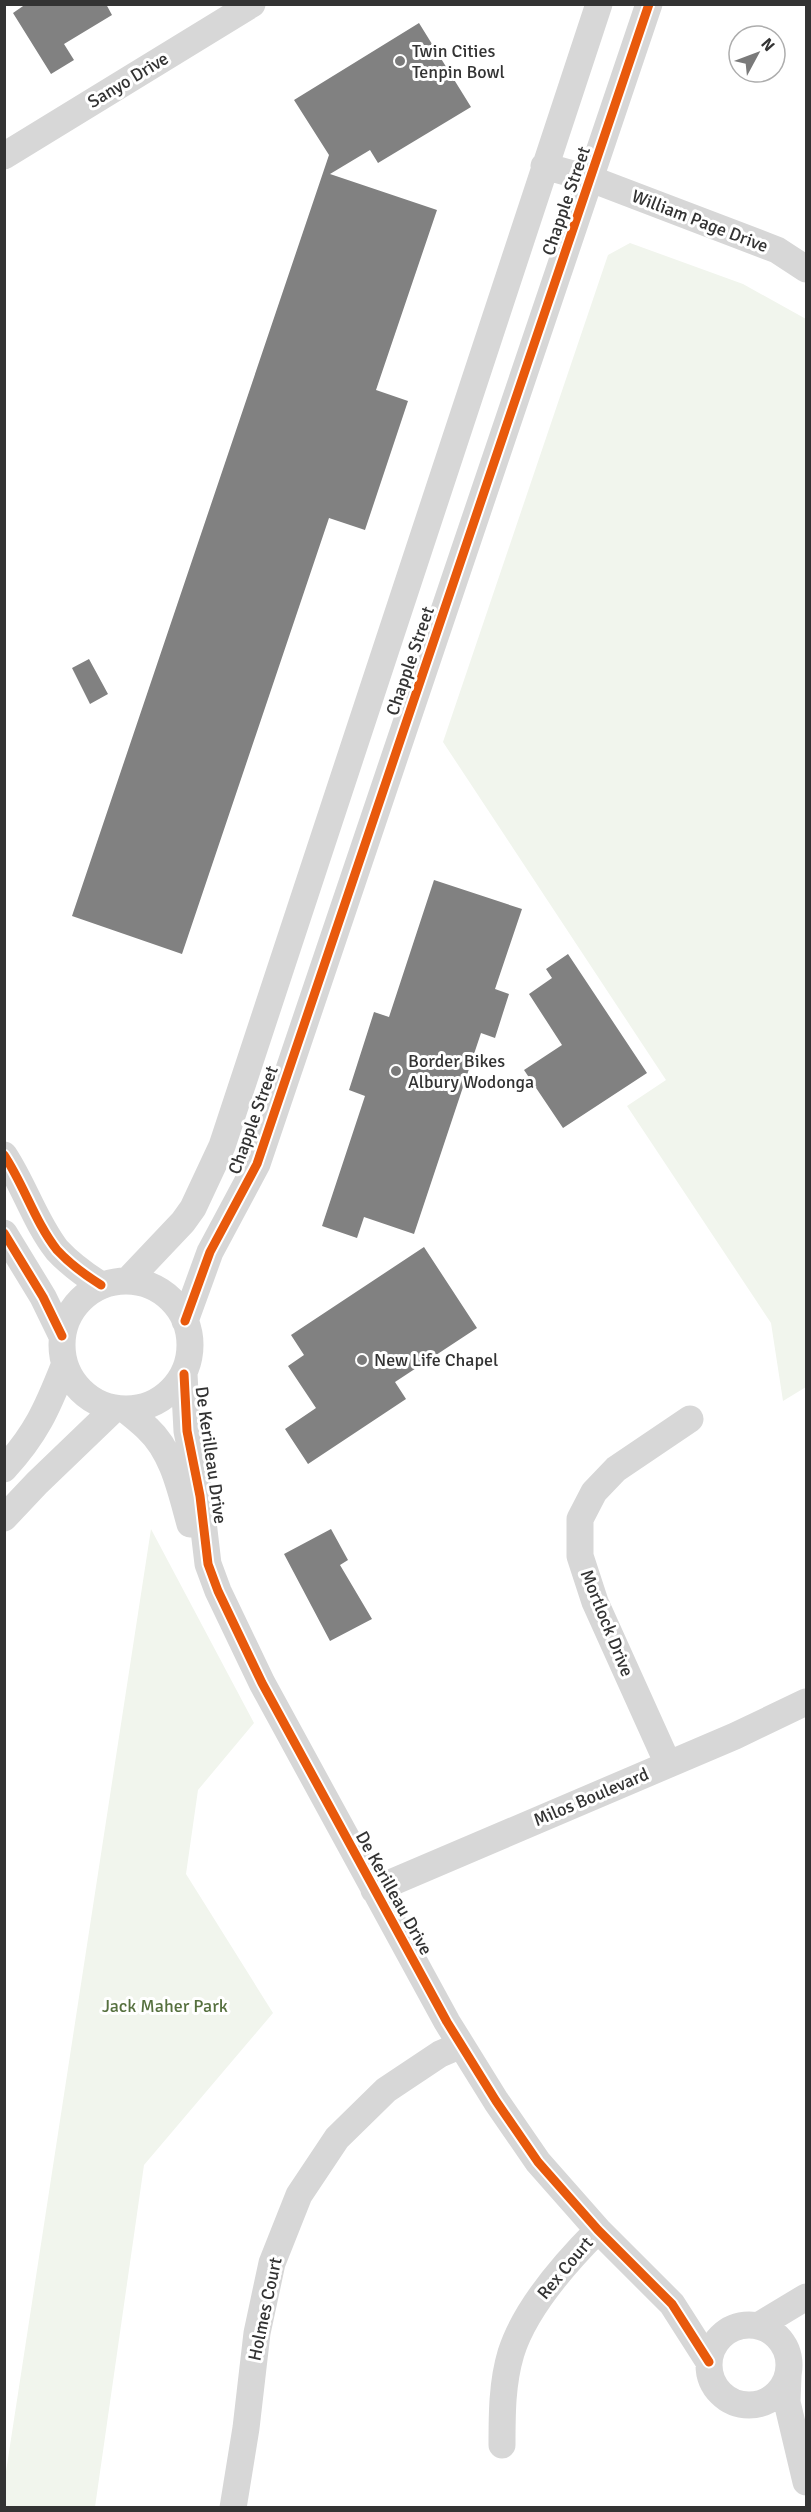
<svg xmlns="http://www.w3.org/2000/svg" width="811" height="2512" viewBox="0 0 811 2512" font-family="Signika,sans-serif">
	<style>
		.green { fill: #f1f5ed }
		.building { fill: #818181 }
		.lines { fill: none; stroke-linecap: round; stroke-linejoin: round }
		.minor { stroke: #d7d7d7; stroke-width: 27 }
		.cycleway-casing { stroke: #fff; stroke-width: 13 }
		.cycleway { stroke: #e8590c; stroke-width: 9 }
		.poi-dot { fill: #7a7a7a; stroke: #fff; stroke-width: 2 }
		.labels { text-anchor: middle; stroke-width: 6; stroke-linejoin: round; paint-order: stroke }
		.poi-label { font-size: 18px; fill: #333; stroke: #fff; text-anchor: start }
		.street-label { font-size: 18px; fill: #333; stroke: #fff }
		.park-label { font-size: 18px; fill: #56703f; stroke: #fff }
	</style>
	<rect width="100%" height="100%" fill="#fff"/>
	<path class="green" d="M630 243 743 284 806 319V1387L783 1401 771 1323 627 1106 666 1080 443 742 608 255Z
		M151 1529 254 1723 198 1790 186 1874 273 2013 144 2165 95 2507H5V2478Z"/>
	<path class="building" d="M26 4H106L112 15 64 44 74 60 51 74 13 13Z
		M419 23 471 107 378 163 370 150 330 174 437 210 376 390 408 401 365 530 329 518 182 954 72 916 329 155 294 100Z
		M89 659 108 694 90 704 72 668Z
		M434 880 522 909 495 989 509 994 495 1038 481 1033 414 1234 364 1217 357 1238 322 1226 365 1096 349 1090 374 1012 389 1017Z
		M568 954 647 1073 563 1128 524 1070 562 1045 529 994 552 978 546 969Z
		M424 1247 477 1328 395 1382 406 1399 308 1464 285 1429 316 1408 288 1366 304 1355 291 1335Z
		M331 1529 348 1560 340 1565 372 1619 330 1641 284 1554Z"/>
	<g class="lines">
		<path class="minor" d="M4 156 252 4
			M544 166 591 179 777 250 806 269
			M4 1155C24 1185 35 1222 57 1250 70 1264 85 1275 101 1285
			M4 1233 43 1297 62 1336
			M129 1279 183 1222 193 1208 222 1146 599 4
			M62 1345a64 64 0 1 1 128 0a64 64 0 1 1-128 0Z
			M185 1321 210 1252 257 1164 649 4
			M184 1374 187 1431 200 1496 208 1564 218 1591 262 1683 447 2022 496 2101 538 2162 598 2230 672 2304 709 2362
			M126 1410C133 1416 141 1422 148 1429 173 1452 181 1492 190 1524
			M4 1469C36 1434 47 1409 64 1366
			M4 1518 37 1483 114 1409
			M668 1764 595 1602 580 1556V1519L594 1492 616 1469 690 1419
			M374 1890 735 1736 806 1702
			M709 2365a40 40 0 1 1 80 0a40 40 0 1 1-80 0Z
			M758 2326 806 2297
			M788 2376 787 2402 806 2482
			M502 2445C502 2414 502 2383 511 2353 525 2308 565 2263 598 2230
			M233 2508 246 2428 257 2333 272 2263 299 2195 337 2138 386 2090 440 2054 461 2045"/>
		<g class="cycleway-casing">
			<path id="cycleway" d="M4 1155C24 1185 35 1222 57 1250 70 1264 85 1275 101 1285
				M4 1233 43 1297 62 1336
				M185 1321 210 1252 257 1164 649 4
				M184 1374 187 1431 200 1496 208 1564 218 1591 262 1683 447 2022 496 2101 538 2162 598 2230 672 2304 709 2362"/>
		</g>
		<use href="#cycleway" class="cycleway"/>
	</g>
	<g class="poi-dot">
		<circle cx="400" cy="61" r="6"/>
		<circle cx="396" cy="1071" r="6"/>
		<circle cx="362" cy="1360" r="6"/>
	</g>
	<g class="labels">
		<g class="poi-label">
			<text x="412" y="57">Twin Cities<tspan x="412" dy="21">Tenpin Bowl</tspan></text>
			<text x="408" y="1067">Border Bikes<tspan x="408" dy="21">Albury Wodonga</tspan></text>
			<text x="374" y="1366">New Life Chapel</text>
		</g>
		<g class="street-label">
			<text transform="translate(128 80) rotate(-31)" y="6">Sanyo Drive</text>
			<text transform="translate(566 201) rotate(-71)" y="6">Chapple Street</text>
			<text transform="translate(700 221) rotate(21)" y="6">William Page Drive</text>
			<text transform="translate(410 661) rotate(-71)" y="6">Chapple Street</text>
			<text transform="translate(253 1120) rotate(-70)" y="6">Chapple Street</text>
			<text transform="translate(211 1455) rotate(82)" y="6">De Kerilleau Drive</text>
			<text transform="translate(607 1623) rotate(68)" y="6">Mortlock Drive</text>
			<text transform="translate(591 1797) rotate(-23)" y="6">Milos Boulevard</text>
			<text transform="translate(394 1893) rotate(61)" y="6">De Kerilleau Drive</text>
			<text transform="translate(565 2268) rotate(-50)" y="6">Rex Court</text>
			<text transform="translate(265 2309) rotate(-78)" y="6">Holmes Court</text>
		</g>
		<g class="park-label">
			<text x="165" y="2012">Jack Maher Park</text>
		</g>
	</g>
	<rect width="811" height="2512" fill="none" stroke="#333333" stroke-width="12"/>
	<g transform="translate(757 54) rotate(49)"><circle r="28" fill="#ffffff" stroke="#adadad" stroke-width="1.5"/>
	<path d="M0-4.5L10 22L0 15L-10 22Z" fill="#7a7a7a"/>
	<text y="-9" font-size="16" font-weight="bold" text-anchor="middle" fill="#333333">N</text>
	</g>
</svg>
